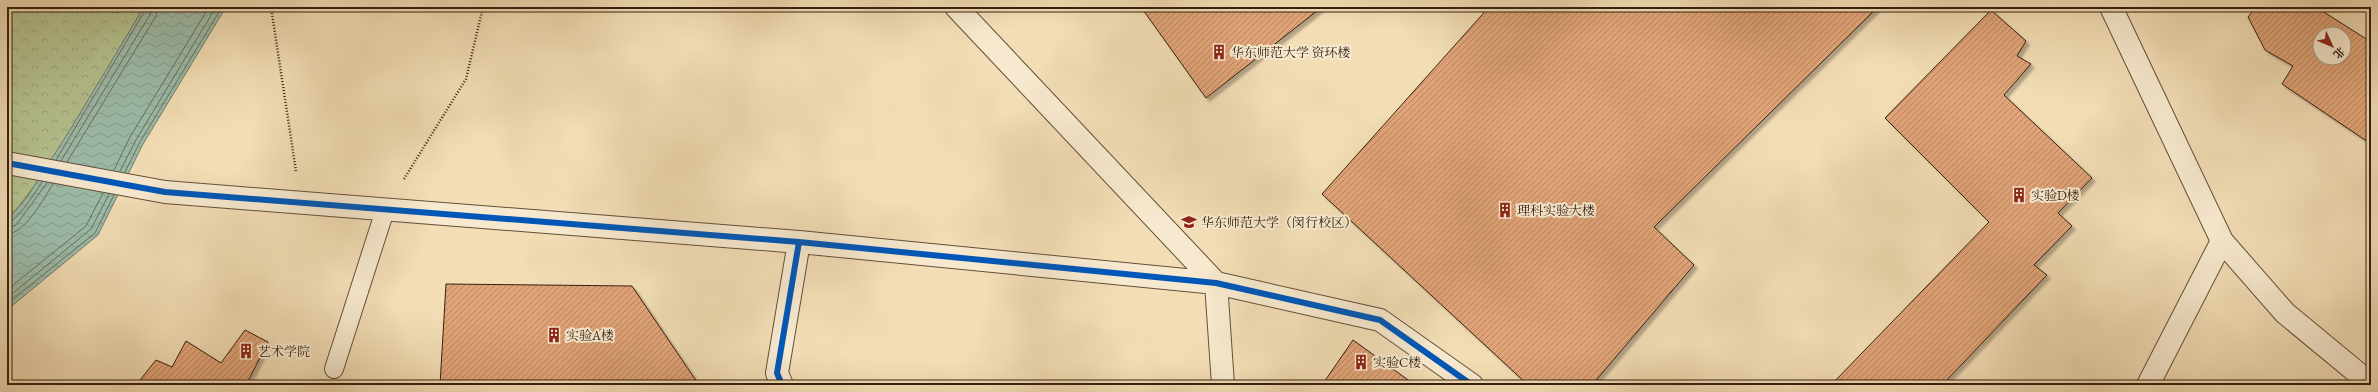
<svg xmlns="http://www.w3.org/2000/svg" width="2378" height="392" viewBox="0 0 2378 392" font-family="'EB Garamond','Noto Serif SC',serif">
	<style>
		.forest { fill: url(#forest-crowns); stroke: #757150 }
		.water { fill: url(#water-waves); stroke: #727e6c }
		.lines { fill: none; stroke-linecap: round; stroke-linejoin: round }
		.shore { stroke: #686e5d; stroke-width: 1 }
		.building { fill: url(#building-hatch); stroke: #342010; fill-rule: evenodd; filter: url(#shadow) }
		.lane-casing { stroke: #644f39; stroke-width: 20 }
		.street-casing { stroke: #644f39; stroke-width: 24 }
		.path { stroke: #342010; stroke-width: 2.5; stroke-dasharray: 1 2; stroke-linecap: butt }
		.lane { stroke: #f7e9cf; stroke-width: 18 }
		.street { stroke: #f7e9cf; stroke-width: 22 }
		.cycleway-casing { stroke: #f7e9cf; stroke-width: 8 }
		.cycleway { stroke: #0057b8; stroke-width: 6 }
		.labels { text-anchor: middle; stroke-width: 4; stroke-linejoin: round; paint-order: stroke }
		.poi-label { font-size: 13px; fill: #342010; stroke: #f7e9cf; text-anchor: start }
	</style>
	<defs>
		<pattern id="forest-crowns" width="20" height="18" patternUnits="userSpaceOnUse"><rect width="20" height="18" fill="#b6c291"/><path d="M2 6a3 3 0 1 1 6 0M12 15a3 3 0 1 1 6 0" fill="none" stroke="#9da67c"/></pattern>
		<pattern id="water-waves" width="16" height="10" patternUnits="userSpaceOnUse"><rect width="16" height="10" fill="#9cbcaa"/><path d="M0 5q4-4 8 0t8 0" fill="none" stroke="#87a191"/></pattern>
		<pattern id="building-hatch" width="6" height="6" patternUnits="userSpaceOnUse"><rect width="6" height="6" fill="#e1a478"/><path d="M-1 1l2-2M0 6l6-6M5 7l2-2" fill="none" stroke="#b78561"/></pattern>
		<filter id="shadow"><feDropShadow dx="3.5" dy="3.5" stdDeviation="1" flood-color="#0004"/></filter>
	</defs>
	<rect width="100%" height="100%" fill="#f2ddb5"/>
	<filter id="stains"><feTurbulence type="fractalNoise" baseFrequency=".005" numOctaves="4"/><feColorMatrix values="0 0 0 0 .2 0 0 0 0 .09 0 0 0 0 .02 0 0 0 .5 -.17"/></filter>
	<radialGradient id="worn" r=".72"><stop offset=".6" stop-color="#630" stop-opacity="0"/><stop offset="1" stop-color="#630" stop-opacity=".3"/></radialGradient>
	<path class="forest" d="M7 7H144C101 79 61 156 7 221Z"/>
	<path class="water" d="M144 7H226L143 144 98 235 7 310V221L27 197 70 130Z"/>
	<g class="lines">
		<path class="shore" d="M56 160 147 7
			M61 161 151 13 152 7
			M67 162 156 16 158 7
			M114 170 130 137 209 7
			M120 171 136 140 216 7
			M125 172 140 142 222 7
			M7 223C17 222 36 191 42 182
			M7 228 16 225 47 183
			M7 234C25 234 44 198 53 184
			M7 290 86 226 103 193
			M7 298 91 229 109 194
			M7 304 95 233 114 195"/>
	</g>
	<path class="building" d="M1141 7H1322L1206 98Z
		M1489 7H1878L1654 227 1694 265 1592 385H1528L1322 194Z
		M2256 7H2316L2371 42V144L2282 84 2293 66 2265 50 2248 17ZM2320 34H2344V58H2320Z
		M1991 10 2026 41 2017 56 2031 64 2004 95 2092 178 2058 213 2072 226 2034 265 2047 275 1942 385H1831L1989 222 1885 118Z
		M446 284 632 286 699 385H440Z
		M245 330 268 342 248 381 254 385H136L156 360 172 367 186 341 221 363Z
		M1353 340 1415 385H1322Z"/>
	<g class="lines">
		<g class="lane-casing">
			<path id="lane" d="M334 369 385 210"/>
		</g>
		<g class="street-casing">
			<path id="street" d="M956 7 1216 283 1223 385
				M2111 7 2222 241 2285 313 2371 384
				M7 163 165 192 799 242 777 373 782 385
				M799 242 1216 283 1380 320 1472 385
				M2148 385 2222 241"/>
		</g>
		<path class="path" d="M271 7 296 171
			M404 179 466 79 483 7"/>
		<use href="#lane" class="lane"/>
		<use href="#street" class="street"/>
		<g class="cycleway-casing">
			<path id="cycleway" d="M7 163 165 192 799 242 777 373 782 385
				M799 242 1216 283 1380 320 1472 385"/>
		</g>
		<use href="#cycleway" class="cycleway"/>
	</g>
	<defs>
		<g id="building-bare" transform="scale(1.2)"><path d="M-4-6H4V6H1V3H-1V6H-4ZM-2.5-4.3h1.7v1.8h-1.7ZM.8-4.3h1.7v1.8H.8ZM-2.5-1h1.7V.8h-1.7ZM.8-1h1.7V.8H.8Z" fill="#8f2418" stroke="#f7e9cf" stroke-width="2.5" paint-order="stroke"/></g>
		<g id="university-bare" transform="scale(1.2)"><path d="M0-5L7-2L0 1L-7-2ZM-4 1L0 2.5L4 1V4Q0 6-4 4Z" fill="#8f2418" stroke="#f7e9cf" stroke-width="2.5" paint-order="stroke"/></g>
	</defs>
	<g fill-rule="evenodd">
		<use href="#building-bare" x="1219" y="52"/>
		<use href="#building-bare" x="2019" y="195"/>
		<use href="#building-bare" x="1505" y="210"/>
		<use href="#university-bare" x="1189" y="222"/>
		<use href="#building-bare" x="554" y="335"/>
		<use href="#building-bare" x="246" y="351"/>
		<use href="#building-bare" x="1361" y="362"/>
	</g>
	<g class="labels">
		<g class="poi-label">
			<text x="1231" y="57">华东师范大学 资环楼</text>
			<text x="2031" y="200">实验D楼</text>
			<text x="1517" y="215">理科实验大楼</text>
			<text x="1201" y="227">华东师范大学（闵行校区）</text>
			<text x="566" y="340">实验A楼</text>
			<text x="258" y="356">艺术学院</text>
			<text x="1373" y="367">实验C楼</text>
		</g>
	</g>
	<rect width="2378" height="392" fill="none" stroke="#f2ddb5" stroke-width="24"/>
	<rect x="8" y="8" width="2362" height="376" fill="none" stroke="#342010" stroke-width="2"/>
	<rect x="12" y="12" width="2354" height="368" fill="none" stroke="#342010"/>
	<g transform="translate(2332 46) rotate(134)"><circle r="19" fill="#f7e9cf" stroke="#a99983"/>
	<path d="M0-3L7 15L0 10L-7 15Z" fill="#8f2418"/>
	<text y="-6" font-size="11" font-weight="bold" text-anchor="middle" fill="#342010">北</text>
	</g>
	<rect width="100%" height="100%" filter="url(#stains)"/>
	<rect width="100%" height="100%" fill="url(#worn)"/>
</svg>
